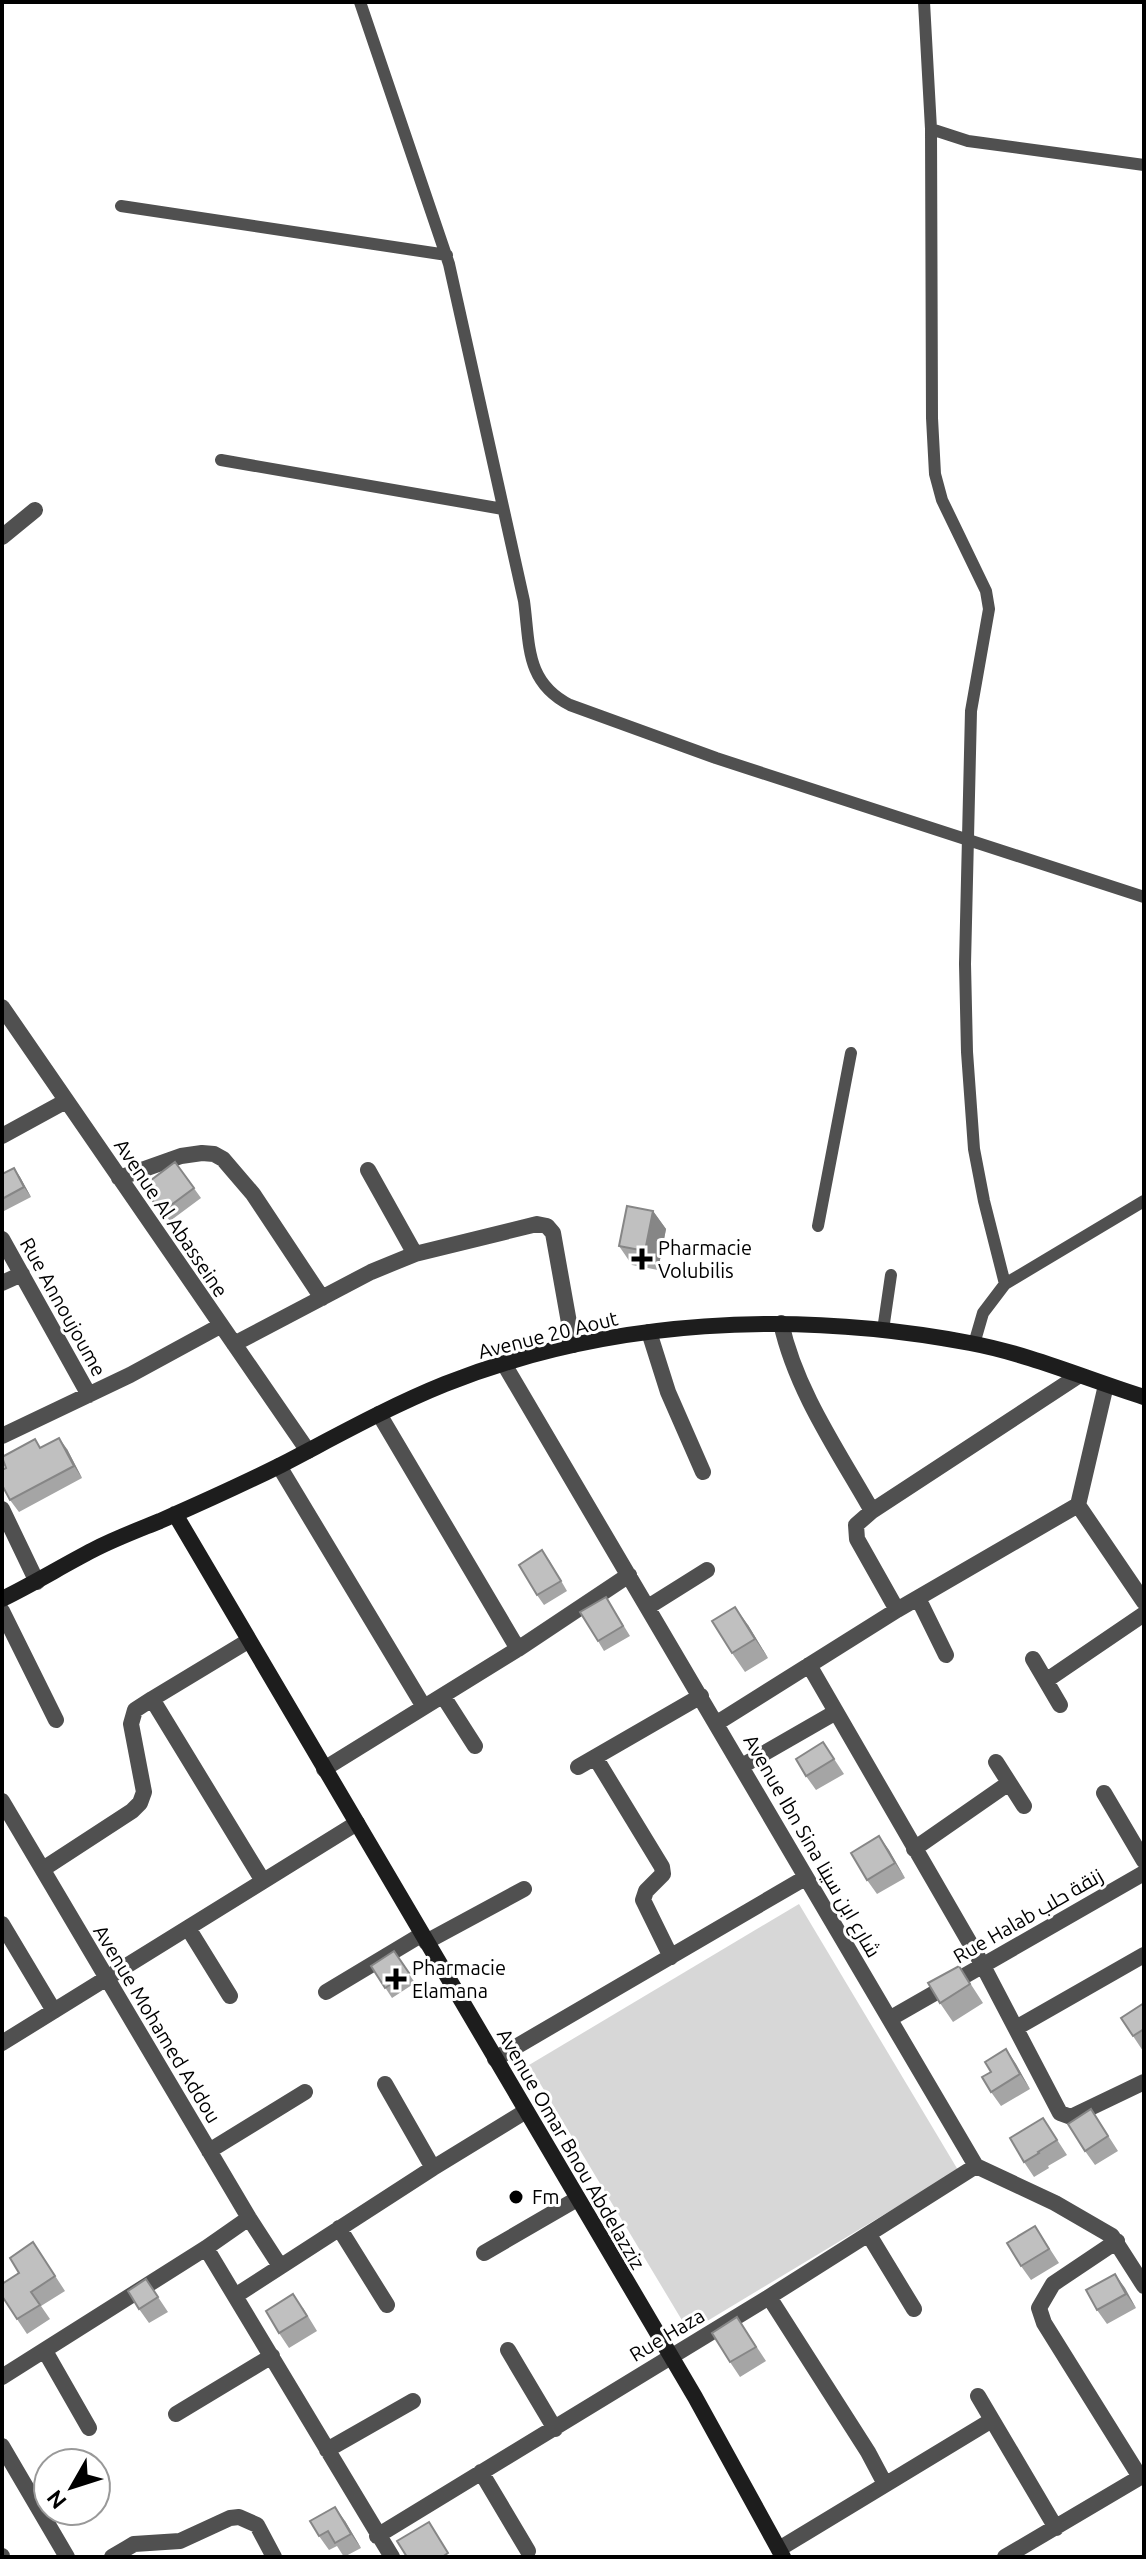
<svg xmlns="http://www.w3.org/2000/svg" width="1146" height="2559" viewBox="0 0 1146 2559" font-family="Ubuntu,Cairo,sans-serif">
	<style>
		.green { fill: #d7d7d7 }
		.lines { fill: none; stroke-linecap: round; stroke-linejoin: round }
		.lane { stroke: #505050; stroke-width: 12 }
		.street { stroke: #505050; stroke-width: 16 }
		.secondary { stroke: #1d1d1d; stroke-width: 16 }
		.wall { fill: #a5a5a5 }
		.shaded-wall { fill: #868686 }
		.building { fill: #c0c0c0; stroke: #868686; stroke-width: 2 }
		.poi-dot { fill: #000; stroke: #fff; stroke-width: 3 }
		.labels { text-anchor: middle; stroke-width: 6; stroke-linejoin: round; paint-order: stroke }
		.street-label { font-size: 20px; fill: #000; stroke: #fff }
		.poi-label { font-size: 20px; fill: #000; stroke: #fff; text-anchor: start }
	</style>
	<rect width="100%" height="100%" fill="#fff"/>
	<path class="green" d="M799 1904 958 2170 689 2332 529 2065Z"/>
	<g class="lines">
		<path class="lane" d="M360 2 449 264 524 601C530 645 525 682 570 705L716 758 1144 897
			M924 2 931 129 932 418 935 474 942 500 986 591 989 609 971 711 965 964 967 1052 974 1149 984 1201 1005 1284
			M931 129 968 141 1144 165
			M121 206 447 255
			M221 460 503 509
			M818 1226 851 1053
			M883 1330 891 1275
			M974 1344 983 1313 1005 1284 1144 1201"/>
		<path class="street" d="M2 537 35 510
			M2 1007 308 1451
			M2 1136 66 1101
			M368 1170 415 1254
			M119 1178 181 1156 202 1153 214 1154 223 1159 253 1194 322 1298
			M2 1239 89 1395
			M2 1283 22 1274
			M781 1323C796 1391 838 1451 872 1511
			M649 1332 668 1392 703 1472
			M234 1344 371 1272 415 1254 537 1224 547 1226 553 1233 573 1345
			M504 1364 976 2166 1055 2203 1112 2236 1144 2286
			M379 1414 518 1649
			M2 1436 130 1375 220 1326
			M279 1466 424 1707
			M1078 1505 1144 1602
			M2 1509 37 1582
			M918 1598 946 1655
			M648 1607 707 1570
			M897 1610 857 1539 856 1525 872 1511 1078 1376
			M2 1611 56 1720
			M248 1641 152 1699 263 1881
			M1033 1659 1060 1705
			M809 1665 982 1964 1060 2113 1071 2117 1144 2082
			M1047 1680 1144 1614
			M443 1696 475 1746
			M717 1723 897 1610 1078 1505 1106 1385
			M595 1757 662 1867 663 1874 646 1891 643 1900 671 1957
			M996 1762 1024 1806
			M742 1766 836 1712
			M578 1767 701 1696
			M324 1769 518 1649 629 1575
			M1104 1793 1144 1861
			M2 1801 249 2218 280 2266
			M914 1849 1009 1783
			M43 1869 132 1811 140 1803 144 1792 131 1724 135 1710 152 1699
			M2 1924 54 2011
			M188 1928 230 1996
			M426 1942 524 1889
			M326 1992 421 1935
			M891 2018 1144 1873
			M1016 2028 1144 1955
			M2 2043 357 1823
			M495 2059 805 1878
			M385 2084 433 2168
			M209 2151 305 2092
			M339 2228 387 2305
			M869 2235 914 2309
			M1117 2241 1053 2284 1039 2308 1044 2323 1140 2477
			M206 2248 392 2557
			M484 2253 577 2199
			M235 2296 433 2168 526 2111
			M769 2297 868 2452 885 2484
			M508 2350 555 2429
			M45 2351 89 2428
			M2 2377 206 2248 249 2218
			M978 2396 1056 2528
			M176 2414 272 2356
			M2 2446 67 2557
			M327 2450 413 2401
			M481 2472 528 2551
			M377 2536 769 2297 976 2166
			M779 2549 992 2420
			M2 2556V2557
			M112 2557 134 2544 180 2541 230 2518 239 2517 257 2525 274 2557
			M1005 2557 1144 2475"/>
		<path class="secondary" d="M175 1514 695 2397 783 2557
			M2 1599C33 1584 62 1566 93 1550 114 1539 138 1530 160 1521 201 1503 241 1485 281 1465 335 1437 388 1407 445 1384 612 1318 795 1310 970 1343 1029 1354 1087 1379 1144 1397"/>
	</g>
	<path class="wall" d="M175 1162 201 1198 170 1221 164 1213 162 1214 142 1187Z
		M14 1168 20 1177 31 1197 4 1211 2 1209V1174Z
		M653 1211 666 1229 658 1270 632 1265 619 1246Z
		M41 1447 67 1449 82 1478 19 1512 10 1500Z
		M549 1560 567 1591 544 1605 537 1595Z
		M606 1597 630 1636 604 1651 598 1641Z
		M748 1625 768 1658 745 1672 732 1653Z
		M823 1742 844 1774 816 1790 806 1776Z
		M879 1836 905 1878 877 1894 867 1880Z
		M394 1951 415 1983 392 1998 371 1966Z
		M959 1966 983 2003 953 2022 940 2003Z
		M1144 2003V2050L1143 2051 1133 2036Z
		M1006 2049 1030 2089 1001 2106 991 2092V2072Z
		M1091 2109 1118 2151 1095 2165 1085 2151Z
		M1043 2118 1067 2155 1048 2166 1049 2168 1034 2177 1024 2162Z
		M1035 2226 1059 2263 1031 2280 1021 2266Z
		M33 2242 65 2291 41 2306 50 2319 27 2334 17 2319 19 2273Z
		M1115 2274 1136 2308 1107 2324 1097 2310Z
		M146 2279 168 2312 149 2323 139 2309Z
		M303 2308 317 2331 289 2348 279 2333Z
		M737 2317 766 2361 740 2377 730 2362Z
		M345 2521 361 2548 344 2557 337 2546 329 2550 319 2536Z"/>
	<path class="shaded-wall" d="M14 1168 20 1177 31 1197 24 1187Z
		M653 1211 666 1229 658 1270 645 1251Z
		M59 1438 67 1449 82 1478 74 1466Z
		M735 1607 748 1625 768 1658 755 1639Z
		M879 1836 889 1850 905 1878 895 1863Z
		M1006 2049 1016 2064 1030 2089 1020 2074Z
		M1115 2274 1125 2288 1136 2308 1126 2294Z
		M335 2507 345 2521 361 2548 351 2534Z"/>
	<path class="building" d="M175 1162 194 1188 163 1211 157 1203 155 1204 142 1187Z
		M14 1168 24 1187 2 1199V1174Z
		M627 1206 653 1211 645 1251 619 1246Z
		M59 1438 74 1466 10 1500 2 1485V1470L6 1468 2 1457 35 1439 40 1448Z
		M542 1550 561 1581 537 1595 519 1565Z
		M606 1597 623 1626 598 1641 580 1612Z
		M735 1607 755 1639 732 1653 712 1621Z
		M823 1742 834 1759 806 1776 796 1759Z
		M879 1836 895 1863 867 1880 851 1853Z
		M394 1951 409 1973 385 1988 371 1966Z
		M959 1966 970 1984 940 2003 928 1983Z
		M1144 2003V2029L1133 2036 1121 2018Z
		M1006 2049 1020 2074 991 2092 982 2077 991 2072 985 2062Z
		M1091 2109 1108 2136 1085 2151 1068 2124Z
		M1043 2118 1057 2140 1038 2152 1039 2153 1024 2162 1010 2138Z
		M1035 2226 1049 2249 1021 2266 1007 2243Z
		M33 2242 55 2276 31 2292 40 2305 17 2319 2 2296V2284L19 2273 10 2258Z
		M1115 2274 1126 2294 1097 2310 1086 2290Z
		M146 2279 158 2297 139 2309 128 2291Z
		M293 2294 307 2316 279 2333 266 2311Z
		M737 2317 756 2347 730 2362 712 2333Z
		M335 2507 351 2534 335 2543 328 2531 319 2536 310 2521Z
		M429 2522 448 2553 442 2557H407L397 2541Z"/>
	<g class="poi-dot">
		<path d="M638 1247h8v8h8v8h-8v8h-8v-8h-8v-8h8z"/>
		<path d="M392 1967h8v8h8v8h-8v8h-8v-8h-8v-8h8z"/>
		<circle cx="516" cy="2197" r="8"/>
	</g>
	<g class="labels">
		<g class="street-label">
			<text transform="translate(171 1218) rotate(56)" y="7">Avenue Al Abasseine</text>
			<text transform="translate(63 1307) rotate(61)" y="7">Rue Annoujoume</text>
			<text transform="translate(548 1335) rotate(-14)" y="7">Avenue 20 Aout</text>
			<text transform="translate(812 1846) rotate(60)" y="7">Avenue Ibn Sina شارع ابن سينا</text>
			<text transform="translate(1028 1916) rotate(-30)" y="7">Rue Halab زنقة حلب</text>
			<text transform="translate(157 2024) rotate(59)" y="7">Avenue Mohamed Addou</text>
			<text transform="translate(571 2149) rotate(60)" y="7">Avenue Omar Bnou Abdelazziz</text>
			<text transform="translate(667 2335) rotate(-31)" y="7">Rue Haza</text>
		</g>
		<g class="poi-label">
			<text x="658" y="1255">Pharmacie<tspan x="658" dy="23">Volubilis</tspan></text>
			<text x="412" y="1975">Pharmacie<tspan x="412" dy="23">Elamana</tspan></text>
			<text x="532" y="2204">Fm</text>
		</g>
	</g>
	<rect width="1146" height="2559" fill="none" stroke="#000000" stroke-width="8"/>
	<g transform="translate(72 2487) rotate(231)"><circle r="38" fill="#ffffff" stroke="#999999" stroke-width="2"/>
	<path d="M0-6L14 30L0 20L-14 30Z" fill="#000000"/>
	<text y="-12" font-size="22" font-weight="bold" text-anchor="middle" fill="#000000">N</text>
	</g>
</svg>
